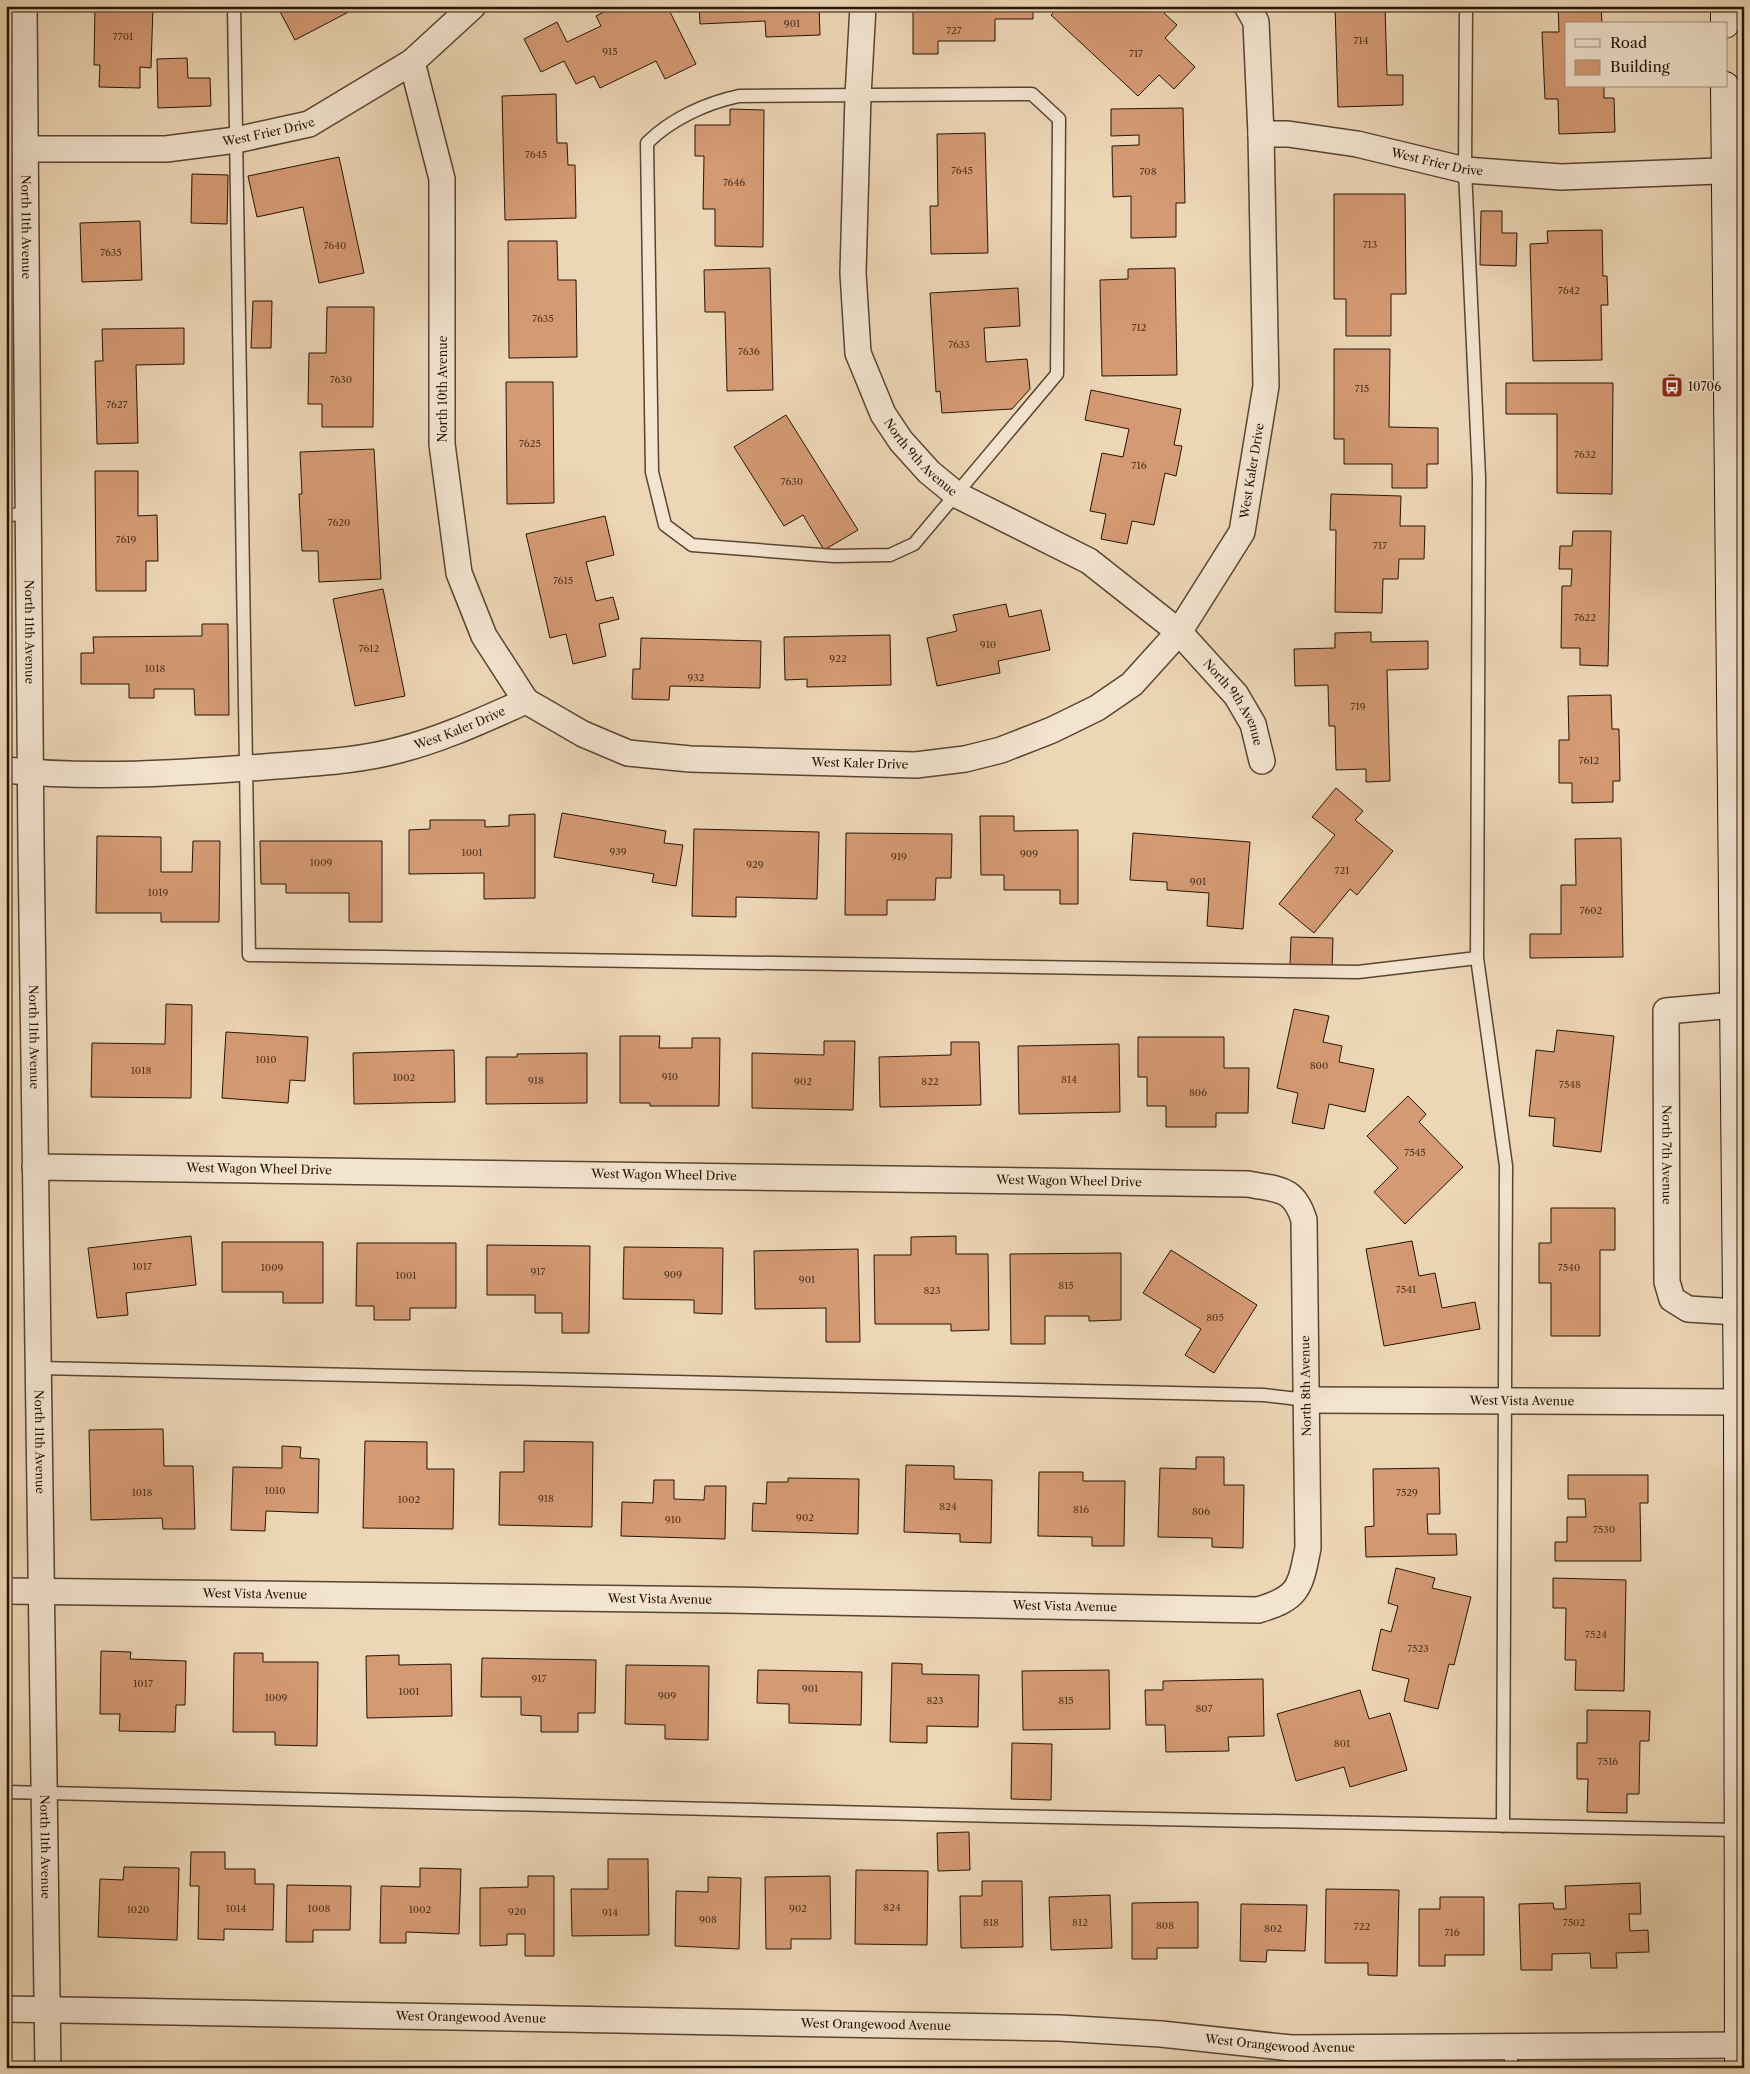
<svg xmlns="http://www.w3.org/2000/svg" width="1750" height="2074" viewBox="0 0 1750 2074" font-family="'Libre Caslon Text',serif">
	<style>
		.building { fill: #d49a74; stroke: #261504 }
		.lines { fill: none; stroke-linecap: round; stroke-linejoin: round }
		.service-casing { stroke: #584530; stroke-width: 15 }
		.minor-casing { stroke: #584530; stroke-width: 28 }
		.secondary-casing { stroke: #261504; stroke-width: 30 }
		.service { stroke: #f3e4d0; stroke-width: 12 }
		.minor { stroke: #f3e4d0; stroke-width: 25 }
		.secondary { stroke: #f3e4d0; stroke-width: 28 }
		.labels { text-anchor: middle; stroke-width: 4; stroke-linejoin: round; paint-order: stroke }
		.number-label { font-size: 10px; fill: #523620 }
		.street-label { font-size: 12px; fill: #261504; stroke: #f3e4d0 }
		.poi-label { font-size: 12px; fill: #261504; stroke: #f3e4d0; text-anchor: start }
	</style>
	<rect width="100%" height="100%" fill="#edd6b6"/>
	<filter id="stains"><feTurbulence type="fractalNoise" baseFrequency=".004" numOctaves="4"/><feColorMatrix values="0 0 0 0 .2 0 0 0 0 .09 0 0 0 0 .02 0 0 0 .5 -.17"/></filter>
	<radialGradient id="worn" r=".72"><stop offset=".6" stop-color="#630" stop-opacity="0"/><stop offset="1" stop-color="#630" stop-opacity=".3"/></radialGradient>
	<path class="building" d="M95 6H153L151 68 140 67V88L99 87 100 65H94Z
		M277 6H360L295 40Z
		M616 6H667L696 64 665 79 656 61 600 88 594 76 576 84 564 61 541 72 524 39 557 22 567 42 601 26 596 16Z
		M699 6H819L820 35 766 37 765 21 700 24Z
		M913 6H1033V19H995V41H938V54H913Z
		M1059 6H1171L1164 13 1177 25 1165 38 1195 67 1174 89 1159 75 1138 96 1051 15Z
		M1335 6H1385L1387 75H1403V105L1338 107Z
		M1558 6H1601L1602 24H1566V86H1604V98H1614L1615 132 1559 134 1558 99H1545L1542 32H1559Z
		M187 58 188 78H210L211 106 158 108 157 59Z
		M556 94 557 143H567L568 165H575L576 218 505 220 502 96Z
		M1183 108 1185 203H1176V237L1131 238V196L1113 197 1112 146 1139 145V135L1111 136V109Z
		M730 109 764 110 763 247 715 246V209H703L704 156H695V125H730Z
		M985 133 988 253 931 254 930 206H938L937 134Z
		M339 157 364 273 319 283 303 207 257 217 248 176Z
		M192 174 228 175 227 224 191 223Z
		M1334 194H1405L1406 294H1391V336H1346V299H1334Z
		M1481 211H1502V233H1517L1516 266 1480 265Z
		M140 221 142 280 82 282 80 223Z
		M1602 230 1603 276H1607L1608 305H1601L1602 360 1533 361 1530 244 1548 243 1547 231Z
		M508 241H557L558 280H576L577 357 509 358Z
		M770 268 773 390 727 391 725 312H705L704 270Z
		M1175 268 1177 375 1102 376 1100 280 1128 279V269Z
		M1018 288 1020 326 984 328 986 362 1027 359 1030 389 1012 409 942 413 940 391 936 392 930 293Z
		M253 301H272L271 348H251Z
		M327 307H374L373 427H322V404H308L309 353H326Z
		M184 328V364L136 365 138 443 97 444 95 361H103L102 329Z
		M1334 349H1390L1389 427 1438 428V464H1427V488H1392V464H1344V439H1334Z
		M1669 375H1674V391H1669Z
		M506 382H553L554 503 507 504Z
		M1506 383H1613L1612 494 1557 493V414H1506Z
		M1091 390 1181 409 1174 445 1182 446 1176 476 1165 473 1154 525 1132 521 1127 544 1101 539 1106 514 1090 511 1102 453 1123 457 1129 429 1085 420Z
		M786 415 858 530 824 550 803 515 784 526 734 447Z
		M374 449 381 579 319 582 318 551H302L299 494H302L300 452Z
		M95 471H138V516L157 515 158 561H146V591H96Z
		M1331 494 1401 496 1400 526H1425L1424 559H1399L1398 579H1383L1382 613 1335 612 1336 530H1330Z
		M605 516 614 555 586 562 596 601 613 597 619 619 599 624 606 656 573 664 566 634 550 638 526 534Z
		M1573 531H1611L1608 666 1580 665V648H1561L1562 586H1571L1572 569H1559L1560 546H1572Z
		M383 589 405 696 355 706 333 599Z
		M1006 604 1009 617 1041 610 1050 650 998 661 1000 673 937 686 927 638 957 631 953 615Z
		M202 624H228L229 715H195L194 689H154V698H129V684H81V653H94L93 637 202 636Z
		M1371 632V642L1428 641V669L1387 670 1390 781 1366 782V769L1336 770 1335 726H1329L1328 685 1295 686 1294 649 1335 648V633Z
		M890 635 891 685 807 687V679L785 680 784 637Z
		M641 638 761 641 760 688 670 686 669 700 632 699 633 669H640Z
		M1611 695 1612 729H1619L1620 781H1613V802L1572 803V783H1559V740H1569L1568 696Z
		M1336 788 1363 811 1355 820 1393 851 1357 895 1350 889 1314 933 1279 904 1335 835 1312 817Z
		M562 813 666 831 664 843 683 845 676 886 652 882 654 874 554 857Z
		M535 814V898L484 899V873L409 874V830L430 829V820H485V827L509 826V815Z
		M980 816H1014V831L1078 830V904H1060V890H1004V875H981Z
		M694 829 819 832 817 899 736 897V917L692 916Z
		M846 833 952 834 951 878H936L935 900H887V915H845Z
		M1133 833 1250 842 1243 929 1207 926 1209 893 1167 890V882L1130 880Z
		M97 836 161 837V872H192L193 841H220L219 922H161V913H96Z
		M1621 838 1623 957 1530 958V934H1561V885H1576L1575 839Z
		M260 841H382V922H349V893H286V884H261Z
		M1291 937 1333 938 1332 967 1290 965Z
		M166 1004 192 1005 191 1098 91 1097 92 1043 165 1044Z
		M1294 1009 1329 1016 1323 1042 1342 1046 1339 1062 1374 1069 1365 1112 1329 1104 1324 1129 1292 1123 1298 1093 1277 1088Z
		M1557 1030 1614 1036 1601 1152 1553 1146 1555 1118 1529 1116 1536 1050 1554 1052Z
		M226 1032 308 1037 305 1081 290 1080 288 1103 222 1098Z
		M620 1036H660L659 1048H692V1038H720L719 1106H650V1103H620Z
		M1138 1037H1224V1068H1249L1248 1113H1216V1127H1166V1106H1147V1077H1138Z
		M824 1041H855L853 1110 752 1108V1053L824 1055Z
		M951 1042H979L981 1105 880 1107 879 1057 951 1055Z
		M1119 1044 1120 1112 1019 1114 1018 1046Z
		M454 1050 455 1102 354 1104 353 1053Z
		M587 1053V1103L486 1104V1057H517V1054Z
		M1408 1096 1426 1114 1419 1122 1463 1167 1405 1224 1374 1192 1398 1168 1367 1136Z
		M1551 1208H1615V1250H1600V1336H1551V1283H1539V1243H1551Z
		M191 1236 196 1285 126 1293 128 1315 97 1318 88 1248Z
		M956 1236V1254H988L989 1330 951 1331V1324H875L874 1255H911V1237Z
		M1412 1241 1419 1276 1435 1273 1442 1308 1475 1302 1480 1329 1384 1346 1366 1249Z
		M222 1242H323V1303H283V1292H222Z
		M357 1243H456V1308H410V1320H374V1306H356Z
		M487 1245 590 1246 589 1333H562V1313H535V1295H487Z
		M624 1247 723 1248 722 1314 694 1313V1300L623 1299Z
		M858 1249 860 1342H826V1308L755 1309 754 1251Z
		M1171 1250 1257 1305 1214 1373 1185 1355 1201 1329 1143 1293Z
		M1121 1253V1320L1089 1321V1316H1045V1344H1011L1010 1254Z
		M163 1429 164 1466H193L195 1529H163L162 1518 91 1520 89 1430Z
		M365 1441 427 1442V1469H454L453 1529 363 1528Z
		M524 1441 593 1442 592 1527 499 1525 500 1472H524Z
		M282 1446 301 1447 300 1458 319 1459 318 1513 266 1511 265 1531 231 1530 233 1467 282 1468Z
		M1196 1457H1224V1485H1244L1243 1548 1212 1547V1538L1158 1537 1160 1468 1196 1469Z
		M906 1465 954 1466V1479L992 1480 991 1543 960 1542V1534L904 1532Z
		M1439 1468 1440 1514H1427L1428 1534H1456L1457 1555 1366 1557 1365 1527 1374 1526 1373 1469Z
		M1039 1472H1083V1481H1125L1124 1546H1092V1537L1038 1536Z
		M1568 1475H1648V1503H1640L1641 1561H1555V1542H1567V1517H1586L1585 1499H1568Z
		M788 1478 859 1479 858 1534 752 1531 753 1503 766 1504 767 1482H788Z
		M654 1480H674V1499L704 1500 705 1486H726L725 1539 621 1536 622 1502 653 1503Z
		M1396 1568 1435 1578 1432 1588 1471 1597 1454 1665 1449 1664 1438 1709 1404 1701 1409 1679 1372 1670 1381 1629 1391 1632 1398 1606 1388 1603Z
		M1553 1578 1626 1580 1624 1691 1575 1690 1576 1660H1565L1566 1608H1553Z
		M101 1651 131 1652 130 1659 186 1661 185 1705H176L175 1732 119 1731 120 1714H100Z
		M234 1653H263V1662H318L317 1746 275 1745V1732H233Z
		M399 1655V1665L451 1664 452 1716 367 1718 366 1656Z
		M482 1658 596 1660 595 1713H578V1732H541V1716L521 1715V1697H481Z
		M892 1663 922 1664V1674L979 1675 978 1727 927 1726V1743L890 1742Z
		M626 1665 709 1666 708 1740 665 1739V1725L625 1724Z
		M758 1670 862 1672 861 1725 789 1723V1704L757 1703Z
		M1109 1670 1110 1729 1023 1730 1022 1671Z
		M1263 1679 1264 1736 1228 1737 1229 1751 1166 1752 1165 1725H1146L1145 1690H1163V1681Z
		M1360 1690 1369 1719 1390 1713 1407 1770 1350 1787 1344 1767 1296 1781 1277 1714Z
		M1587 1710 1650 1711 1649 1741H1640L1639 1794H1627V1813L1587 1812 1588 1779H1577V1743H1587Z
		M1012 1743 1052 1744 1051 1800 1011 1799Z
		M969 1832 970 1870 938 1871 937 1833Z
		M191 1852H225V1869H255V1884H274L273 1930 224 1929V1940L198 1939 199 1886H190Z
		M608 1859H648L649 1935 572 1936 571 1889H608Z
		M124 1867 179 1868 177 1940 98 1937 100 1879 123 1880Z
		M420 1868 461 1869 459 1934 406 1932V1943H380L381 1886 420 1887Z
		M856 1870 928 1871 927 1945 855 1944Z
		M528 1876H554V1956H525V1934H507V1945L480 1946V1888L528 1887Z
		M830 1876 831 1939H791V1949H766L765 1877Z
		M708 1877 741 1878 739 1949 675 1946 676 1891 708 1892Z
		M982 1881H1022L1023 1947 961 1948 960 1896H982Z
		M1640 1883 1641 1914H1629L1630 1931 1648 1930 1649 1952 1616 1953 1617 1968H1591L1590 1953 1552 1954V1970H1521L1519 1904 1553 1903 1554 1909H1566L1565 1886Z
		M287 1885 351 1886 350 1930H313V1942H286Z
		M1326 1889 1399 1890 1397 1976 1368 1975V1963H1325Z
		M1110 1895 1112 1948 1051 1950 1049 1897Z
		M1440 1897H1484V1955H1445V1966H1419V1909H1440Z
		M1198 1902V1948H1157V1959H1132V1903Z
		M1241 1904 1307 1905 1305 1951 1267 1950 1266 1962 1240 1961Z"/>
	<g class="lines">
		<g class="service-casing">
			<path id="service" d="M234 6 249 955 1358 972 1477 958
				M1466 6 1465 170 1479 477 1477 958 1506 1166 1503 1826
				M1032 94 1059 119 1057 374 914 544 890 555 834 556 692 545 665 525 652 472 647 143C671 119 706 103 739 96Z
				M6 112H25
				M6 515 28 514
				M39 1368 1264 1395 1307 1400
				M6 1792 1000 1816 1738 1830
				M1511 2045V2068"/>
		</g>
		<g class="minor-casing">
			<g id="minor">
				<path id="s1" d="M24 6 31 845 48 2068"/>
				<path id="s2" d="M863 6 858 96 853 273 858 353 883 414 901 441 929 472 957 495 1089 561 1179 632 1236 695 1253 724 1262 761"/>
				<path d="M412 62 442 179V444L459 573 484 636 526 701"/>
				<path id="s3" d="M1261 134H1288L1357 144 1465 170 1561 177 1744 170"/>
				<path id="s4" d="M25 149H166L236 140 309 124 412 62 473 6"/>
				<path id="s5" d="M6 770C91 779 179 773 264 767 309 763 355 762 399 750 443 739 485 719 526 701L583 734 628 753 690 759 916 765 965 759 1001 750 1052 730 1097 708 1132 684 1179 632 1242 532 1266 386 1261 134 1256 22 1247 6"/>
				<path id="s6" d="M1734 1005 1666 1011 1667 1282 1672 1299 1688 1309 1737 1312"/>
				<path id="s7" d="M1307 1400 1738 1402"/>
				<path id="s8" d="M6 1591 727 1600 1258 1610C1299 1598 1300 1588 1308 1548L1304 1220C1294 1187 1279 1190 1248 1184L35 1167"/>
				<path id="s9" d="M6 2009 1059 2028 1161 2034 1291 2048 1744 2045"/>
			</g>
		</g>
		<g class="secondary-casing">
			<path id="secondary" d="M1725 6V24
				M1725 86 1738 1402 1739 2068"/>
		</g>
		<use href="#service" class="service"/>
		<use href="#minor" class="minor"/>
		<use href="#secondary" class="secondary"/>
	</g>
	<defs>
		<g id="bus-square" transform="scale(1.125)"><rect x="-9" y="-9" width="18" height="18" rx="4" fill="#8f2418" stroke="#f3e4d0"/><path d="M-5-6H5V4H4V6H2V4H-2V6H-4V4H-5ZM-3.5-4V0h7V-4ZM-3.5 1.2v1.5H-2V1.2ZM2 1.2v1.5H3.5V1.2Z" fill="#fff"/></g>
	</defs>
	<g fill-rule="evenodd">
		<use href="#bus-square" x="1672" y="387"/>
	</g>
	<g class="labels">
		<g class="number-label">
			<text x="792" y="27">901</text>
			<text x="954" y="34">727</text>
			<text x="123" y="40">7701</text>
			<text x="1361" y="44">714</text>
			<text x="610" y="55">915</text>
			<text x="1136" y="57">717</text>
			<text x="536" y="158">7645</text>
			<text x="962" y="174">7645</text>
			<text x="1148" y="175">708</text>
			<text x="734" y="186">7646</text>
			<text x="1370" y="248">713</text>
			<text x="335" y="249">7640</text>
			<text x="111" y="256">7635</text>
			<text x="1569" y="294">7642</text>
			<text x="543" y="322">7635</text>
			<text x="1139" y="331">712</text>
			<text x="959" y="348">7633</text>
			<text x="749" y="355">7636</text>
			<text x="341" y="383">7630</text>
			<text x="1362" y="392">715</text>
			<text x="117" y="408">7627</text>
			<text x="530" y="447">7625</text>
			<text x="1585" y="458">7632</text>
			<text x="1139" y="469">716</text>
			<text x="792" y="485">7630</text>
			<text x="339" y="526">7620</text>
			<text x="126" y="543">7619</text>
			<text x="1380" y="549">717</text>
			<text x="563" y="584">7615</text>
			<text x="1585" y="621">7622</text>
			<text x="988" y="648">910</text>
			<text x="369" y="652">7612</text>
			<text x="838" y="662">922</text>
			<text x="155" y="672">1018</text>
			<text x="696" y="681">932</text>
			<text x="1358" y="710">719</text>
			<text x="1589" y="764">7612</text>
			<text x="618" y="855">939</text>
			<text x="472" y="856">1001</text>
			<text x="1029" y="857">909</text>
			<text x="899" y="860">919</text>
			<text x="321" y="866">1009</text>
			<text x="755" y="868">929</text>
			<text x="1342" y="874">721</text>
			<text x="1198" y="885">901</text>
			<text x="158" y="896">1019</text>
			<text x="1591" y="914">7602</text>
			<text x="266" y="1063">1010</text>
			<text x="1319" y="1069">800</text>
			<text x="141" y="1074">1018</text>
			<text x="670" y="1080">910</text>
			<text x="404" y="1081">1002</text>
			<text x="1069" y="1083">814</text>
			<text x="536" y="1084">918</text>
			<text x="803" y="1085">902</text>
			<text x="930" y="1085">822</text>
			<text x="1570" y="1088">7548</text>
			<text x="1198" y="1096">806</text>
			<text x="1415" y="1156">7545</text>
			<text x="142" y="1270">1017</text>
			<text x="272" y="1271">1009</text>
			<text x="1569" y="1271">7540</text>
			<text x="538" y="1275">917</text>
			<text x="673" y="1278">909</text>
			<text x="406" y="1279">1001</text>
			<text x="807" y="1283">901</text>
			<text x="1066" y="1289">815</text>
			<text x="1406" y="1293">7541</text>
			<text x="932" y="1294">823</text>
			<text x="1215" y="1321">805</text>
			<text x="275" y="1494">1010</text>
			<text x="142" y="1496">1018</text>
			<text x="1407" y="1496">7529</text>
			<text x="546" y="1502">918</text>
			<text x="409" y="1503">1002</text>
			<text x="948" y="1510">824</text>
			<text x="1081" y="1513">816</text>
			<text x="1201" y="1515">806</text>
			<text x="805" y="1521">902</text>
			<text x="673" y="1523">910</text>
			<text x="1604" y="1533">7530</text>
			<text x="1596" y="1638">7524</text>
			<text x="1418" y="1652">7523</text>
			<text x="539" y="1682">917</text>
			<text x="143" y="1687">1017</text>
			<text x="810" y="1692">901</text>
			<text x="409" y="1695">1001</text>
			<text x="667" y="1699">909</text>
			<text x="276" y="1701">1009</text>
			<text x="935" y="1704">823</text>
			<text x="1066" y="1704">815</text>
			<text x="1204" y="1712">807</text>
			<text x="1342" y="1747">801</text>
			<text x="1608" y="1765">7516</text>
			<text x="892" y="1911">824</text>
			<text x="236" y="1912">1014</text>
			<text x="319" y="1912">1008</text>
			<text x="798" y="1912">902</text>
			<text x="138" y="1913">1020</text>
			<text x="420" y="1913">1002</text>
			<text x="517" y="1915">920</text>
			<text x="610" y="1916">914</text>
			<text x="708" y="1923">908</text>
			<text x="991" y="1926">818</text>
			<text x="1080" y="1926">812</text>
			<text x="1574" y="1926">7502</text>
			<text x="1165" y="1929">808</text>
			<text x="1362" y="1930">722</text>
			<text x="1273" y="1932">802</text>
			<text x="1452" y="1936">716</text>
		</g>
		<g class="street-label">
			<text dy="4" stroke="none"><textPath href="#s4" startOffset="245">West Frier Drive</textPath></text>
			<text dy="4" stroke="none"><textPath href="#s3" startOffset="179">West Frier Drive</textPath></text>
			<text dy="4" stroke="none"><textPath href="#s1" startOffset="221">North 11th Avenue</textPath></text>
			<text transform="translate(443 389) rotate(-90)" y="4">North 10th Avenue</text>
			<text dy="4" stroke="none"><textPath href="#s2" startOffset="471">North 9th Avenue</textPath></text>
			<text dy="4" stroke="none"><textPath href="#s5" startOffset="1418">West Kaler Drive</textPath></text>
			<text dy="4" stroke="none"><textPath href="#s1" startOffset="626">North 11th Avenue</textPath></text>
			<text dy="4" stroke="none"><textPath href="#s2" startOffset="876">North 9th Avenue</textPath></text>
			<text dy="4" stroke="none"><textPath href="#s5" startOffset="459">West Kaler Drive</textPath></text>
			<text dy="4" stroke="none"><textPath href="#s5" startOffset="878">West Kaler Drive</textPath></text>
			<text dy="4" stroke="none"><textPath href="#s1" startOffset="1031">North 11th Avenue</textPath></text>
			<text dy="4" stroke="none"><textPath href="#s6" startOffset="212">North 7th Avenue</textPath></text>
			<text transform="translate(259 1169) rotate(1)" y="4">West Wagon Wheel Drive</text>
			<text transform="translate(664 1175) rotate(1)" y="4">West Wagon Wheel Drive</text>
			<text transform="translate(1069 1181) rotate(1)" y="4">West Wagon Wheel Drive</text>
			<text transform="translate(1306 1386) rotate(-91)" y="4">North 8th Avenue</text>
			<text dy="4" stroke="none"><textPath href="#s7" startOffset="215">West Vista Avenue</textPath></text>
			<text dy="4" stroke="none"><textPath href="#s1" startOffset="1436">North 11th Avenue</textPath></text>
			<text dy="4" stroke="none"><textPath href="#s8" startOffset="249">West Vista Avenue</textPath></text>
			<text dy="4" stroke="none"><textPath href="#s8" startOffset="654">West Vista Avenue</textPath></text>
			<text dy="4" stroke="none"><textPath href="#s8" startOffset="1059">West Vista Avenue</textPath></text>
			<text dy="4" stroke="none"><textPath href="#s1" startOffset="1841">North 11th Avenue</textPath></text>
			<text dy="4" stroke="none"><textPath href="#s9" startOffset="465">West Orangewood Avenue</textPath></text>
			<text dy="4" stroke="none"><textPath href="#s9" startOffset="870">West Orangewood Avenue</textPath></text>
			<text dy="4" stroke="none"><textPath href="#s9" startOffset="1275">West Orangewood Avenue</textPath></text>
		</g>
		<g class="poi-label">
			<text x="1688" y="391">10706</text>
		</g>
	</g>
	<rect width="1750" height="2074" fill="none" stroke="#edd6b6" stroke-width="25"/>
	<rect x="8" y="8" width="1735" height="2059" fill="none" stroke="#261504" stroke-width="2.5"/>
	<rect x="12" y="12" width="1725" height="2049" fill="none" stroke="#261504"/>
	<rect x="1565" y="22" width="162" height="65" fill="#f3e4d0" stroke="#a1917e"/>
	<rect x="1575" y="39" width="25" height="8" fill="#f3e4d0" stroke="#a1917e"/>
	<text x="1610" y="48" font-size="15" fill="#261504">Road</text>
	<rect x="1575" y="60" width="25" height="15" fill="#d49a74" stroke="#a1917e"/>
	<text x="1610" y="72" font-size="15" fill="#261504">Building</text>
	<rect width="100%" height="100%" filter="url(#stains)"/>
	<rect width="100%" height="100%" fill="url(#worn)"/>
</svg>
